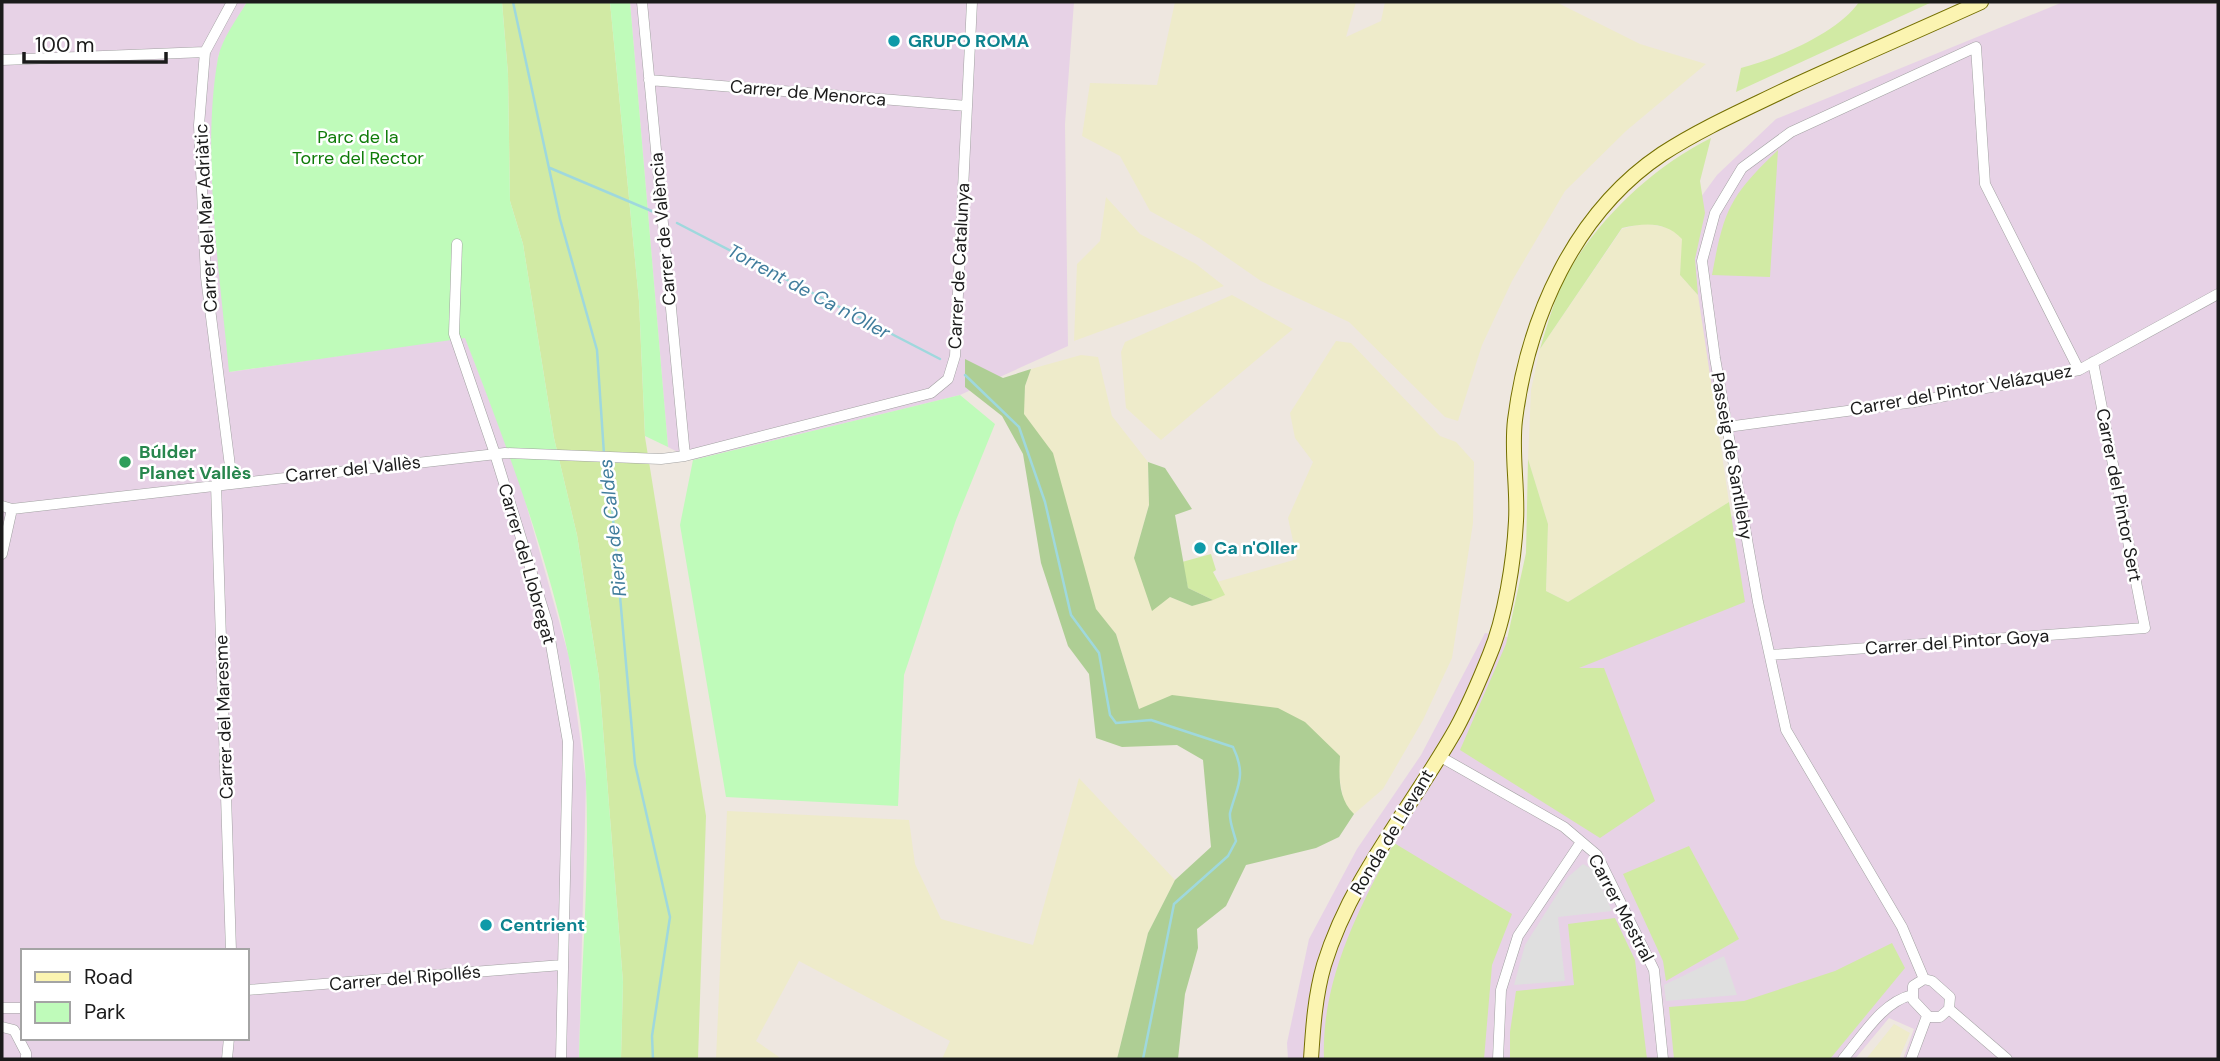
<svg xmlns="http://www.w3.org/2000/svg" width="2220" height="1061" viewBox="0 0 2220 1061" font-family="'DM Sans',sans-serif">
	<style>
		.industrial { fill: #e7d2e6; fill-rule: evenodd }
		.farmland { fill: #eeebca }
		.grass { fill: #d1eaa4 }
		.forest { fill: #aece94 }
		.park { fill: #bffbba }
		.parking { fill: #dfdfdf }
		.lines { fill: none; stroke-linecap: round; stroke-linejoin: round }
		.stream { stroke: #9fd8dd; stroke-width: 2.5 }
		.minor-casing { stroke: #a2a2a2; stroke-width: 11 }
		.secondary-casing { stroke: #746f01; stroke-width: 16 }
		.minor { stroke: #fff; stroke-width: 10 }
		.secondary { stroke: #fbf4b1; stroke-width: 14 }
		.culture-dot { fill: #0f9aa8; stroke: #fff; stroke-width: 2.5 }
		.leisure-dot { fill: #2e9e5b; stroke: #fff; stroke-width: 2.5 }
		.labels { text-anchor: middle; stroke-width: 5; stroke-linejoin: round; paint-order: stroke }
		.culture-label { font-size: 18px; font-weight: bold; fill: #0d838f; stroke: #fff; text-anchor: start }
		.street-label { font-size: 18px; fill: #1b1b1b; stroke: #fff }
		.park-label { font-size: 18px; fill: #0f7b08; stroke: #fff }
		.leisure-label { font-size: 18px; font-weight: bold; fill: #27864d; stroke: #fff; text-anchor: start }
		.water-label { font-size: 19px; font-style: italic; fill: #417d9d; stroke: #fff }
	</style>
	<rect width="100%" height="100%" fill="#eee7e0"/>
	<path class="industrial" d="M2 2H247L225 39 218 57 213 136 214 217 230 372 465 337 518 475 569 657 586 781 579 1059H2ZM23 951H247V1038H23Z
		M630 2H1074L1065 124 1068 346 960 395 693 460 668 447Z
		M2063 2 2218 4V1059H1903L1914 1029 1889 1018 1855 1059H1288L1287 1043 1309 939 1357 849 1421 755 1485 633 1512 638 1742 511 1687 280 1698 201 1717 175 1776 119Z"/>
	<path class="farmland" d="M1175 2H1356L1346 37 1381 21 1385 2H1556L1640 44 1706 64 1626 131 1565 191 1512 281 1482 345 1458 421 1445 417 1349 322 1261 281 1199 238 1150 211 1120 156 1082 136 1090 83 1157 85Z
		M1106 197 1140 234 1196 264 1224 286 1074 341 1077 264 1100 241Z
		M1645 223 1672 229 1683 238 1680 275 1698 295 1729 502 1568 602 1546 591 1548 524 1528 459 1531 390 1540 349 1622 229Z
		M1232 295 1293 329 1161 440 1126 408 1121 352 1125 342Z
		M1336 341 1351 343 1440 436 1456 442 1474 462 1473 523 1452 658 1423 720 1383 789 1354 814 1344 804 1339 776V756L1139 709 1116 634 1096 610 1079 551 1023 414 1025 386 1031 369 1081 355 1098 357 1112 416 1148 462 1149 505 1134 558 1170 597 1192 606 1224 595 1217 582 1297 559 1288 518 1313 462 1295 438 1290 413Z
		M1079 778 1175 880 1148 933 1117 1059H942L950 1041 799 961 756 1041 779 1057 778 1059H716L727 811 909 820 915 864 941 919 1033 945Z
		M1894 1024 1910 1033 1899 1059H1866Z"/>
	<path class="grass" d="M502 2H610L639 301 645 437 706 816 698 1059H621L623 982 599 678 577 535 554 438 523 244 510 201 508 74Z
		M1859 2H1932L1736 92 1741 68C1776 59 1838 33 1859 2Z
		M1711 138 1700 181 1705 213 1695 259 1698 295 1680 275 1682 239C1665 221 1645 223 1622 228L1540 349C1548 323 1556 292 1570 269 1603 214 1655 166 1711 138Z
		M1778 150 1770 277 1712 275C1724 209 1730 196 1778 150Z
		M1528 459 1548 524 1546 591 1568 602 1729 502 1745 602 1579 668H1604L1655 801 1600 838 1460 750 1506 644 1526 553Z
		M1211 554 1216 570 1213 572 1225 595 1213 600 1188 588 1182 562Z
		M1394 843 1512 914 1492 965 1484 1059H1324C1321 981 1358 910 1394 843Z
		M1689 846 1739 939 1666 981 1663 961 1623 874Z
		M1615 918 1635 960 1647 1059H1510V1032L1516 991 1574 985 1568 924Z
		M1892 943 1905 968 1830 1059H1674L1669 1007 1744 1001 1835 971Z"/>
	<path class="forest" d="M965 359 1003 378 1031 369 1025 386 1024 414 1053 453 1096 609 1116 634 1139 709 1172 695 1278 708 1305 722 1340 756C1339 777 1338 799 1354 814L1339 837 1316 848 1246 865 1226 906 1197 929 1198 948 1185 994 1178 1059H1117L1148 933 1175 880 1211 847 1203 760 1177 745 1122 747 1096 738 1089 674 1068 646 1041 563 1023 454 1002 416 965 387Z
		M1148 462 1165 468 1192 509 1175 515 1188 588 1213 600 1192 606 1170 597 1152 611 1134 558 1149 505Z"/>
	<path class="park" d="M247 2H502L508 74 510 201 523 244 554 438 577 535 599 678 623 982 621 1059H579C581 967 590 875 586 783 579 636 518 475 465 338L229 372C220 275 201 153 218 58 222 38 237 19 247 2Z
		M610 2H630L668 447 645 436 639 301Z
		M960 395 995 424 956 520 904 675 898 806 726 797 680 525 693 460Z"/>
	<path class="parking" d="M1583 864 1594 870 1612 911 1558 917 1565 981 1514 985 1525 945 1568 877Z
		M1724 956 1737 995 1666 1001 1664 985Z"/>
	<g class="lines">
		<path class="stream" d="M513 2 560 219 597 350 604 454
			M550 168 654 212
			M677 223 940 359
			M965 375 1019 427 1045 502 1071 615 1099 653 1110 715 1116 723 1151 720 1233 747C1247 776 1237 786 1230 813 1229 821 1234 833 1236 841L1228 856 1174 904 1143 1059
			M605 461 612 507 635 764 670 917 652 1036 653 1059"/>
		<g class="minor-casing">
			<path id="minor" d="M232 2 205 52 199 125 206 277 232 482
				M642 2 685 456
				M2 60 205 52
				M649 80 967 106
				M457 244 454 334 495 454 547 622 568 742 561 1059
				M1727 427 1914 402 2079 370 2218 294
				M216 484 231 951
				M2 506 12 509 505 453 661 459 685 456 931 393 948 379 955 356 972 2
				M2 554 12 509
				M1770 655 2145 628 2093 362
				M1439 756 1564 827 1597 855 1654 970 1663 1059
				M1924 979 1902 927 1786 730 1758 602 1715 358 1702 261 1715 213 1742 168 1791 132 1976 47 1985 184 2079 370
				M1924 979 1932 981 1950 997 1949 1009 1940 1017H1929L1913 1000V986Z
				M247 990 562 965
				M2 1008H23
				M1949 1009 2007 1059
				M2 1027 14 1030 26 1053V1059
				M227 1059 229 1038
				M1498 1059 1501 990 1518 936 1581 842
				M1843 1059C1862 1037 1882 1002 1912 995
				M1911 1059 1927 1016"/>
		</g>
		<g class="secondary-casing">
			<path id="secondary" d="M1311 1059C1313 1028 1315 996 1324 965 1351 877 1412 807 1456 729 1469 705 1480 679 1490 654 1505 618 1514 561 1516 521 1518 488 1511 453 1515 420 1528 318 1574 213 1662 154 1702 128 1746 109 1789 88 1852 59 1917 31 1981 2"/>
		</g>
		<use href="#minor" class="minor"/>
		<use href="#secondary" class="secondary"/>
	</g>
	<g class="culture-dot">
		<circle cx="894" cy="41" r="7"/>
		<circle cx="1200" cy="548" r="7"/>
		<circle cx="486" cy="925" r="7"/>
	</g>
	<circle class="leisure-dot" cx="125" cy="462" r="7"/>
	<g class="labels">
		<g class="culture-label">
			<text x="908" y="47">GRUPO ROMA</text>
			<text x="1214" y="554">Ca n'Oller</text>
			<text x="500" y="931">Centrient</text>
		</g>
		<g class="street-label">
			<text transform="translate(808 93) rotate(5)" y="6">Carrer de Menorca</text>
			<text transform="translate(206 218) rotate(-93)" y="6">Carrer del Mar Adriàtic</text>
			<text transform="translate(663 229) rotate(-95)" y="6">Carrer de València</text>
			<text transform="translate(959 266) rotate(-87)" y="6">Carrer de Catalunya</text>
			<text transform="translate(1961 390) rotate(-10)" y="6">Carrer del Pintor Velázquez</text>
			<text transform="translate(1732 456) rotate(80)" y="6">Passeig de Santllehy</text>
			<text transform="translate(353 469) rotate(-6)" y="6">Carrer del Vallès</text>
			<text transform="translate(2119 495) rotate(79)" y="6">Carrer del Pintor Sert</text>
			<text transform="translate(527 564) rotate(74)" y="6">Carrer del Llobregat</text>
			<text transform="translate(1957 642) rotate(-4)" y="6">Carrer del Pintor Goya</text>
			<text transform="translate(224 717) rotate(-92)" y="6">Carrer del Maresme</text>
			<text transform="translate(1392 832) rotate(-59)" y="6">Ronda de Llevant</text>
			<text transform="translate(1621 908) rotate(62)" y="6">Carrer Mestral</text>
			<text transform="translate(405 978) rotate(-5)" y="6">Carrer del Ripollés</text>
		</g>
		<g class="park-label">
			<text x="358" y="143">Parc de la<tspan x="358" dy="21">Torre del Rector</tspan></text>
		</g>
		<g class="leisure-label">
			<text x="139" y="458">Búlder<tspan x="139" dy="21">Planet Vallès</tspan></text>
		</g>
		<g class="water-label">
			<text transform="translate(809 291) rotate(28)" y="7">Torrent de Ca n'Oller</text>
			<text transform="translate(612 528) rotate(-96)" y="7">Riera de Caldes</text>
		</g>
	</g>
	<rect width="2220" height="1061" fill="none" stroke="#1b1b1b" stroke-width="7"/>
	<rect x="21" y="949" width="228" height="91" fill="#ffffff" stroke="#a4a4a4" stroke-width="2"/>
	<rect x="35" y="972" width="35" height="10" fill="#fbf4b1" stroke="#a4a4a4" stroke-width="2"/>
	<text x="84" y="984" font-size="21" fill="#1b1b1b">Road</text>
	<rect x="35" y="1002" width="35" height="21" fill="#bffbba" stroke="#a4a4a4" stroke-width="2"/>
	<text x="84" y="1019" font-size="21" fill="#1b1b1b">Park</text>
	<path d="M24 52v10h142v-10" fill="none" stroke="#1b1b1b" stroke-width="3.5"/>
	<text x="35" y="52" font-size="21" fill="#1b1b1b" stroke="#ffffff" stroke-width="5" paint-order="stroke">100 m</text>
</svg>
